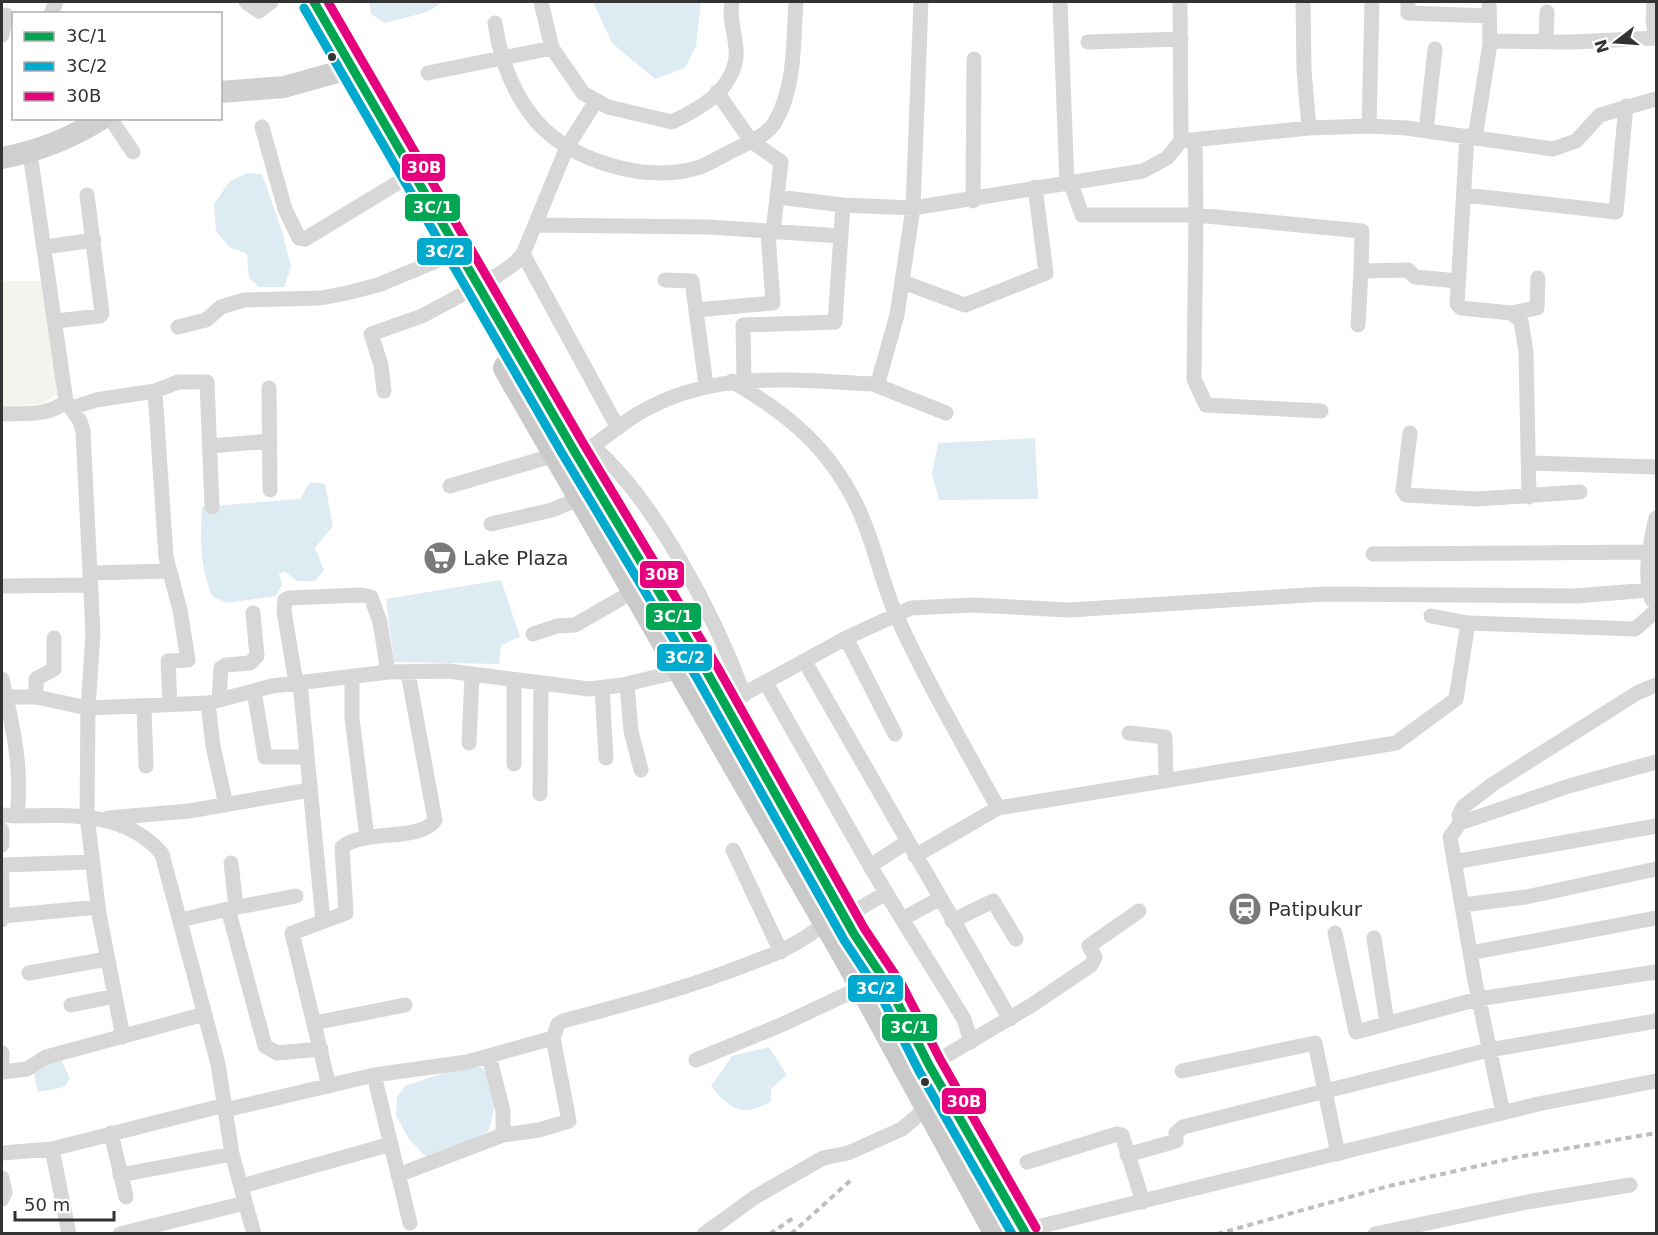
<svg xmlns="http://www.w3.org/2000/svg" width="1658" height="1235" viewBox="0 0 1658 1235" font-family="'DejaVu Sans',sans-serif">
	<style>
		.green { fill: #f1f5ed }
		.water { fill: #ddebf3 }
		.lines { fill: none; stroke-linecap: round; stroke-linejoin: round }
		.street { stroke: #d7d7d7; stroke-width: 15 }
		.secondary { stroke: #d0d0d0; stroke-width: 22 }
		.primary { stroke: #cacaca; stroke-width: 26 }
		.rail { stroke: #bebebe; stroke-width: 4; stroke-dasharray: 6 4.5; stroke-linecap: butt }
		.bus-1-casing { stroke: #fff; stroke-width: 14 }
		.bus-2-casing { stroke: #fff; stroke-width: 14 }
		.bus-3-casing { stroke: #fff; stroke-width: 14 }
		.bus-1 { stroke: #00a651; stroke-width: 9 }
		.bus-2 { stroke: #00a9ce; stroke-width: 9 }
		.bus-3 { stroke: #e5007d; stroke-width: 9 }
		.bus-dot { fill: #333; stroke: #fff; stroke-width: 2 }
		.labels { text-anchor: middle; stroke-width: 6; stroke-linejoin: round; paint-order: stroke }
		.poi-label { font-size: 20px; fill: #333; stroke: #fff; text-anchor: start }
		.line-badge { stroke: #fff; stroke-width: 2 }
		.badge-label { font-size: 16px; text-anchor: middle; font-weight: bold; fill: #fff }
	</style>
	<rect width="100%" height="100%" fill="#fff"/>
	<path class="green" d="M2 281H45L57 394 42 404 2 407Z"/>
	<path class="water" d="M369 2H443L427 12 385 23 371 14Z
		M593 2H701L696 46 685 68 655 79 612 43Z
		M247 173 262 174 282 231 291 267 284 287H259L249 278 247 254 229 247 216 231 214 204 230 181Z
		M1035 438 1038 499 939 500 932 474 938 443Z
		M310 482 325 484 333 526 315 548 324 570 315 581H297L285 572 279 573 282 585 276 596 227 603 212 596C200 566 200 539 202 507L300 499Z
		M501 580 520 637 501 645 499 664 394 662 386 599Z
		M769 1047 787 1075 771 1089V1101C744 1118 730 1110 711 1086L732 1056Z
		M60 1057 70 1079 64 1087 38 1092 32 1066Z
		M467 1065 483 1068 495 1089V1105L489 1130 477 1143 435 1157 424 1155 409 1139 396 1116 397 1097 405 1086Z"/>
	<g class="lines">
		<path class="street" d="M246 2 259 11 271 2
			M541 2 552 48 583 93 608 107 672 122C699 109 731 92 736 58 738 39 728 21 732 2
			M1060 2 1067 184
			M1303 2 1304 70 1309 128
			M1408 2V13L1489 16
			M1654 2 1653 20 1656 38
			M51 14 56 2
			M495 23C500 58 513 94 537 122 572 161 643 182 693 169 704 167 716 159 726 154 740 146 767 137 775 122 796 86 793 41 796 2
			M2 35 6 15
			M1490 41 1573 42 1656 38
			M1546 41 1547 12
			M1088 42 1181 39
			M428 73 552 48
			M717 92 751 141 781 162 773 232
			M110 118 133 152
			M1369 126 1372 2
			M262 127 285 209 299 238 305 239 399 182
			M1426 131 1435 49
			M1467 136 1457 304 1461 308 1511 313 1521 321 1526 352 1529 497
			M1475 138 1490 44 1489 2
			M1195 140 1196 215 1362 231 1361 271 1408 270 1415 277 1458 281
			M1181 141 1309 128 1369 126 1406 128 1553 149 1576 141 1600 115 1656 99
			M1071 184 1082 215H1196L1194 379 1206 405 1321 411
			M1465 195 1616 212 1626 106
			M778 197 843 205 913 208 1143 171 1167 158 1181 141 1180 2
			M973 201 974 59
			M537 225 709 227 841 236
			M45 247 94 240
			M523 254 618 428
			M665 280 692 281 706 385
			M903 282 965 305 1046 273 1035 187
			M479 288 514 264 523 254 567 147 596 101
			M696 310 773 303 768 233
			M1511 313 1537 308 1538 278
			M56 321 100 316 102 313 87 195
			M1358 325 1361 271
			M178 327 206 320 221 307 244 300 321 298 347 293 378 285 441 259
			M744 380 743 325 835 322 843 205
			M732 381C789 415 829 447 858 508 874 542 881 580 896 615 926 681 963 744 998 808
			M873 384 946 413
			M269 388 270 490
			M155 391 178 382H207L212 507
			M384 391 381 365 371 334 422 316 463 294
			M66 401 80 421 83 431 93 634 88 708 87 816 99 914 123 1037
			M72 408 96 400 155 391 166 557 180 610 188 660 168 661 170 705
			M2 414C23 413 49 417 66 401L30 153
			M1410 433 1403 490 1406 495 1477 499 1580 492
			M211 446 270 441
			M592 446C654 498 716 618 744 695
			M573 461C594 446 614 429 636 415 711 369 790 380 873 384L879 379 897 315 913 208 921 2
			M1530 463 1656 467
			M450 486 555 455
			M491 524 552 510 581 498
			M1373 554 1648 552
			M90 573 169 571
			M2 586 91 585
			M1652 600C1643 573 1650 544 1656 518
			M1431 616 1468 623
			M533 634 557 626 575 625 634 591
			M846 638 895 734
			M805 662 1010 1019
			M352 678V718L367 838
			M2 679 6 697
			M514 680V764
			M296 683 284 611 285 600 289 598 362 595 371 597 380 622 388 672
			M300 683 323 921
			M766 683 870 866
			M627 684 631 731 641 770
			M602 688 606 758
			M254 691 265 757H307
			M36 697V679L54 669V638
			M219 700 221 668 226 665 250 663 257 656 253 613
			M208 703 213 746 226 805
			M144 706 146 766
			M718 708 846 638 911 608 973 605 1069 610 1324 594 1576 596 1649 590
			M1129 733 1165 737 1166 781
			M469 743 472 675
			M540 794 541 684
			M2 815 17 816C22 774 15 737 6 697H36L88 708 208 703 272 686 388 672 448 671 589 689 622 685 681 671
			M17 816C68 815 127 811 162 854L218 1064 232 1154 254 1234
			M108 818 189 811 310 790
			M1460 823 1459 815 1463 807 1493 784 1637 693 1656 685
			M2 830V845
			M907 842 870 866 902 919 939 899
			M733 850 781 952
			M915 856 998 808 1396 743 1456 699 1468 623 1635 629 1656 611
			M1454 862 1656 826
			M231 863 236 907
			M2 865 93 862
			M2 873V920
			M1462 905 1526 897 1656 869
			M228 909 296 896
			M3 916 98 907
			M845 917 886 893
			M902 919 964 1019 971 1042
			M180 920 228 909 265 1046 277 1053 321 1049
			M952 921 993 901 1016 939
			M1335 933 1356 1032 1478 999 1656 972
			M1374 938 1387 1023
			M1470 953 1656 918
			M29 973 107 959
			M71 1005 115 996
			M314 1023 405 1005
			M2 1053V1072
			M489 1056 503 1111V1135
			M942 1058 1032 1005 1091 965 1095 957 1089 946 1139 911
			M696 1060 781 1025 862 987
			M1182 1071 1315 1043 1338 1154
			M3 1072 27 1069 46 1057 205 1014
			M374 1075 410 1223
			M329 1086 292 933 346 913 342 847C364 829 421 842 435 820L408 673
			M225 1110 374 1075 467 1062 553 1038 558 1024 563 1021C619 1006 673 992 727 972 764 958 794 949 825 923
			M1503 1113 1475 981 1450 837 1460 823 1569 786 1656 762
			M111 1133 126 1197
			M52 1149 69 1234
			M2 1153 52 1149 225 1105
			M1127 1155 1176 1141V1133L1183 1127 1489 1050 1656 1021
			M1027 1162 1117 1134 1122 1135 1143 1202
			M120 1175 232 1154
			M398 1175 503 1135 539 1130 569 1121 553 1038
			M2 1178 5 1193 2 1199
			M242 1186 391 1144
			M1025 1230 1538 1104 1656 1081
			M120 1234 245 1203
			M704 1234 755 1197 823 1158 848 1153 902 1129 928 1107
			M1375 1234 1527 1202 1630 1185"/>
		<path class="secondary" d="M220 92 284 87 352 68
			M2 158C39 151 70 139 103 118"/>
		<path class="primary" d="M314 2 573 449 708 674 854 934 891 990 929 1065 1026 1234
			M506 368 846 957 997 1234"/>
		<path class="rail" d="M770 1234 793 1218
			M791 1234 851 1180
			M1217 1234 1389 1186 1518 1157 1656 1133"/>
		<g class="bus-1-casing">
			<path id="bus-1" d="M314 2 573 449 708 674 854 934 891 990 929 1065 1026 1234"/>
		</g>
		<g class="bus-2-casing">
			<path id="bus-2" d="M304 8 563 455 698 680 844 940 881 996 919 1071 1012 1234"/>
		</g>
		<g class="bus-3-casing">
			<path id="bus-3" d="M328 2 583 443 718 668 864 928 902 985 940 1059 1036 1228"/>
		</g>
		<use href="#bus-1" class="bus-1"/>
		<use href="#bus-2" class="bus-2"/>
		<use href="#bus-3" class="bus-3"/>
	</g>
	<defs>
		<g id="supermarket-disc" transform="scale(1.725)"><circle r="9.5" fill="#7a7a7a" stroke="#fff"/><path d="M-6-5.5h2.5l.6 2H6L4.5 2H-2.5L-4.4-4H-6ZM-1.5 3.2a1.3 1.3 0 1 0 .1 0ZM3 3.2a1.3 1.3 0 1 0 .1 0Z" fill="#fff"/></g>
		<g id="station-disc" transform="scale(1.725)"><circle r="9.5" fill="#7a7a7a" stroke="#fff"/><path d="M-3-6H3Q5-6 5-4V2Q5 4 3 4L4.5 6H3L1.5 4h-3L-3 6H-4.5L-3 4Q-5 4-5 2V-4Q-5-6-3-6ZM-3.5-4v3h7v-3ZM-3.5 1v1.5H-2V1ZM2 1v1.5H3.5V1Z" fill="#fff"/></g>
	</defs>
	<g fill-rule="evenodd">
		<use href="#supermarket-disc" x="440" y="558"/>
		<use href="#station-disc" x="1245" y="909"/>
	</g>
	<g class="bus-dot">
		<circle cx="332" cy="57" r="5"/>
		<circle cx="925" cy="1082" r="5"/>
	</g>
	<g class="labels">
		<g class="poi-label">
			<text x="463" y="565">Lake Plaza</text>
			<text x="1268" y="916">Patipukur</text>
		</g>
	</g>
	<g class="line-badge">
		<rect x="401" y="153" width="45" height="29" rx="6" fill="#e5007d"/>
		<rect x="404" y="193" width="57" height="29" rx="6" fill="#00a651"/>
		<rect x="416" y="237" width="57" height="29" rx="6" fill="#00a9ce"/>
		<rect x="639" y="560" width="46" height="29" rx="6" fill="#e5007d"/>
		<rect x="645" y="602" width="57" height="29" rx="6" fill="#00a651"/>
		<rect x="656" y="643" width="57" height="29" rx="6" fill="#00a9ce"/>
		<rect x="847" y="974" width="57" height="29" rx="6" fill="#00a9ce"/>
		<rect x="881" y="1013" width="57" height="29" rx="6" fill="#00a651"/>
		<rect x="941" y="1087" width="46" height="28" rx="6" fill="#e5007d"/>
	</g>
	<g class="badge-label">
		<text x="424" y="173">30B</text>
		<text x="433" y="213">3C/1</text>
		<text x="445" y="257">3C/2</text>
		<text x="662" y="580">30B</text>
		<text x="673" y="622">3C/1</text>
		<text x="685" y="663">3C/2</text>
		<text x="876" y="994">3C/2</text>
		<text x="910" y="1033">3C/1</text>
		<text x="964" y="1107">30B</text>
	</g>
	<rect width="1658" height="1235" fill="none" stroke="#333333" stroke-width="6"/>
	<rect x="12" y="12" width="210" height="108" fill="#ffffff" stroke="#adadad" stroke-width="1.5"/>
	<rect x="24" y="32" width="30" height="9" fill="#00a651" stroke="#adadad" stroke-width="1.5"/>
	<text x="66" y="42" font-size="18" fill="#333333">3C/1</text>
	<rect x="24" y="62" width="30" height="9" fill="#00a9ce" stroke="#adadad" stroke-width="1.5"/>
	<text x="66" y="72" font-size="18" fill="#333333">3C/2</text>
	<rect x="24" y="92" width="30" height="9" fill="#e5007d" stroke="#adadad" stroke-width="1.5"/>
	<text x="66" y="102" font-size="18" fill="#333333">30B</text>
	<g transform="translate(1616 42) rotate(253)" stroke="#ffffff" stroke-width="4.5" paint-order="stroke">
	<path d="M0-4.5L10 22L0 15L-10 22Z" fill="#333333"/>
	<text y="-9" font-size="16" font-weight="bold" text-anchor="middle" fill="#333333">N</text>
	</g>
	<path d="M15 1211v9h99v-9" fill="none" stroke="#333333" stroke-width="3"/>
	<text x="24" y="1211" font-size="18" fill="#333333" stroke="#ffffff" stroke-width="4.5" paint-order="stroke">50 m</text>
</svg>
